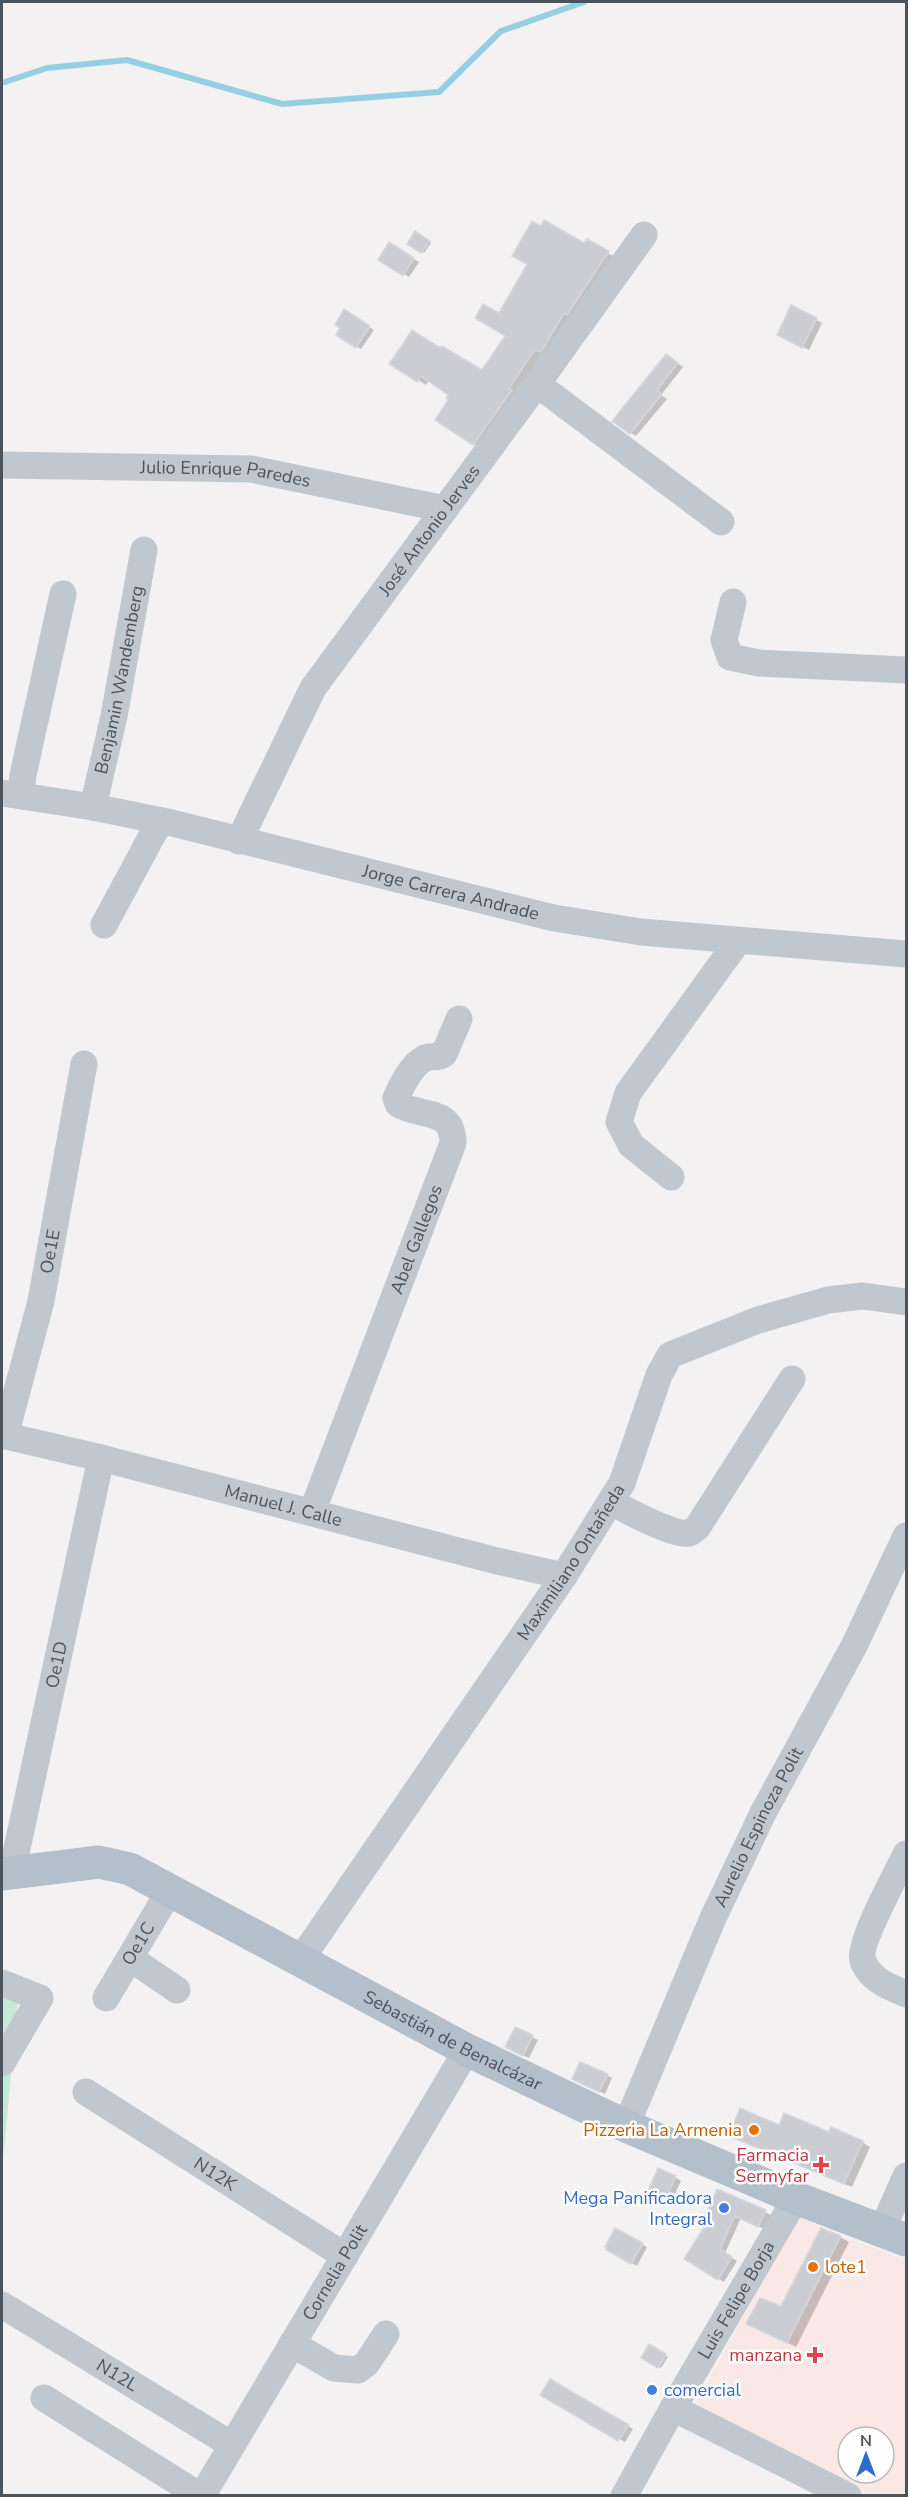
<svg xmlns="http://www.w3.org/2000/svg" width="908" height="2497" viewBox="0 0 908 2497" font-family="'Nunito Sans',sans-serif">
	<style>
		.medical { fill: #f9e8e5; fill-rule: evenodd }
		.green { fill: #c5ebd6 }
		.shadow { fill: #0003 }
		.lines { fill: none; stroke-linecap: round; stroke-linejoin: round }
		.stream { stroke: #96cfe4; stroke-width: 6 }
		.building { fill: #cbcdd3; stroke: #d6d7dc; stroke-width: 1.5 }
		.minor { stroke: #c1c7ce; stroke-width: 27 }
		.major { stroke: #b4bfcc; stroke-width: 33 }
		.food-dot { fill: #e8710a; stroke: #fff; stroke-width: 2 }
		.health-dot { fill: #e0444e; stroke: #fff; stroke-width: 2 }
		.shop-dot { fill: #3f7fe0; stroke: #fff; stroke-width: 2 }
		.labels { text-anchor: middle; stroke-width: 5; stroke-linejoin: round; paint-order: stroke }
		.street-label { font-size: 18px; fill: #4b535d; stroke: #fff }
		.food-label { font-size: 18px; fill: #c56008; stroke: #fff; text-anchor: end }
		.health-label { font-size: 18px; fill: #be3a42; stroke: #fff; text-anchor: end }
		.shop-label { font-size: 18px; fill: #366cbe; stroke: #fff; text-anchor: end }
	</style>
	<rect width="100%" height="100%" fill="#f3f1f1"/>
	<path class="medical" d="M799 2216 841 2236 906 2260V2495H851L689 2415ZM848 2437H884V2473H848Z"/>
	<path class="green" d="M20 1979 2 2171V1981Z"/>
	<path class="shadow" d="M415 233 431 243 424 253 409 244Z
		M587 241 615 257 481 448 473 444 450 399V394L429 380 426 385 392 363 441 350 483 372 508 335 499 315Z
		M390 244 419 262 409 277 380 260Z
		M792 307 822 323 809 350 779 334Z
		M345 311 374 330 361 349 338 335 342 328Z
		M672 359 683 367 661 395 667 399 636 436 631 433Z
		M516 2029 538 2040 529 2058 512 2050Z
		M607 2075 612 2078 605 2094 580 2082Z
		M779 2127 829 2134 862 2142 870 2147 852 2187 738 2139Z
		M675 2177 681 2181 672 2200 655 2193Z
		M765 2212 771 2215 764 2229 741 2218 725 2253 737 2261 724 2282 686 2259 712 2218Z
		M616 2230 647 2247 637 2266 608 2250Z
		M838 2236 849 2242 796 2347 757 2328 782 2308Z
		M650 2346 668 2357 661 2368 643 2358Z
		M550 2381 633 2429 625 2442 542 2395Z"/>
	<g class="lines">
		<path class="stream" d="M2 83 47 68 127 60 282 104 439 92 501 31 584 2"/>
	</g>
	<path class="building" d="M544 220 584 243 587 239 609 251 567 315 564 313 541 352 535 349 509 388 512 390 473 445 435 420 448 400 446 398 448 395 421 376 417 382 389 364 412 330 440 348 442 346 482 370 505 336 475 318 483 304 499 313 527 264 512 256 532 221 541 226Z
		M415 231 430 241 421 253 407 244Z
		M389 242 414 258 403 276 378 260Z
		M791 305 817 318 802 348 777 335Z
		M344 309 370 326 356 348 336 335 340 328 335 325Z
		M666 354 678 363 657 390 662 394 630 434 612 421Z
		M515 2027 533 2035 523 2056 505 2047Z
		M580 2062 608 2074 599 2092 572 2079Z
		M740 2108 779 2125 784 2113 829 2132 831 2127 863 2141 844 2184 729 2136Z
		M658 2168 676 2176 666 2199 648 2191Z
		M717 2189 766 2210 758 2227 735 2216 720 2249 732 2257 718 2280 684 2259 710 2218 705 2216Z
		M615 2228 643 2243 631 2264 606 2250 607 2248 605 2247Z
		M821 2228 841 2236 787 2343 746 2324 760 2298 781 2306Z
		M649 2344 666 2354 658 2368 641 2358Z
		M550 2379 629 2425 618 2441 540 2395Z"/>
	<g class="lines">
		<g class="minor">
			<path d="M537 384 721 522"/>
			<path id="s1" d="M2 465 251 469 445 509"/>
			<path d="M733 602 724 640 730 657 759 663 906 670"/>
			<path id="s2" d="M2 793 93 807 172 823 554 918 641 932 906 954"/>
			<path d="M21 796 23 775 63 594"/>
			<path id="s3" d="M93 807 114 716 144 550"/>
			<path id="s4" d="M239 841 313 688 537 384 644 235"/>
			<path d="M104 925 160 821"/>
			<path d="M671 1177 631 1145 619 1122 628 1093 738 941"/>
			<path id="s5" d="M2 1435 101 1458 497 1561 564 1576"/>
			<path id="s6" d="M5 1436 41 1301 84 1064"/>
			<path d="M611 1501C623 1509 676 1537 689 1533 692 1532 695 1529 697 1528L792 1379"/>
			<path id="s7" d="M312 1512 453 1143C453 1107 421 1118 398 1104L396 1098C402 1085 411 1065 425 1058 432 1055 437 1059 444 1054L459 1019"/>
			<path d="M906 1854C897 1873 857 1945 863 1961 870 1980 890 1987 906 1994"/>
			<path id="s8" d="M12 1872 101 1458"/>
			<path d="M130 1958 177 1990"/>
			<path id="s9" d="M301 1959 564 1576 622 1483 659 1375 670 1355 758 1320 828 1300 863 1296 906 1302"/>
			<path d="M2 1983 40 1998 2 2063"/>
			<path id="s10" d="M106 1998 170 1890"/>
			<path id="s11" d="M86 2092 345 2256"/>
			<path id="s12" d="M626 2126 713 1918 763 1813 854 1646 906 1536"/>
			<path d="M882 2230 906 2176"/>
			<path id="s13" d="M2 2305 232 2445"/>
			<path d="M292 2344 334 2368 358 2370 367 2363 386 2334"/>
			<path d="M44 2398 200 2496"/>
			<path d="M673 2408 848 2496"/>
			<path id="s14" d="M202 2496 467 2050"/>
			<path id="s15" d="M624 2496 673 2408 796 2198"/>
		</g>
		<path class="major" id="s16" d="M2 1874 99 1862 130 1869 467 2050 626 2126 796 2198 906 2240"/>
	</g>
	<g class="food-dot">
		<circle cx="754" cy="2130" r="6"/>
		<circle cx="813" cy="2267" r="6"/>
	</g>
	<g class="health-dot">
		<path d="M818 2156h6v6h6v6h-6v6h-6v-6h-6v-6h6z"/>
		<path d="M812 2346h6v6h6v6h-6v6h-6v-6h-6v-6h6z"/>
	</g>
	<g class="shop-dot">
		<circle cx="724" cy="2208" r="6"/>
		<circle cx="652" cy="2390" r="6"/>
	</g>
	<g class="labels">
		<g class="street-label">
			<text dy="6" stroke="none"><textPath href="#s1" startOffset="224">Julio Enrique Paredes</textPath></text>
			<text dy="6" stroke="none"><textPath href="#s4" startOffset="366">José Antonio Jerves</textPath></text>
			<text dy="6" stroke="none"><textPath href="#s3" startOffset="130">Benjamin Wandemberg</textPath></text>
			<text dy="6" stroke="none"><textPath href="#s2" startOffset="460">Jorge Carrera Andrade</textPath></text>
			<text dy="6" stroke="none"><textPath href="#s7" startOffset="292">Abel Gallegos</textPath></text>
			<text dy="6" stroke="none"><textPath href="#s6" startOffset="190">Oe1E</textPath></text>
			<text dy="6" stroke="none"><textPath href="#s5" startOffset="290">Manuel J. Calle</textPath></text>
			<text dy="6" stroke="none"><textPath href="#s9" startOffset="480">Maximiliano Ontañeda</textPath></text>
			<text dy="6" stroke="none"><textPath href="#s8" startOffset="212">Oe1D</textPath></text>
			<text dy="6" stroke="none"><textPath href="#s12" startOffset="327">Aurelio Espinoza Polit</textPath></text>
			<text dy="6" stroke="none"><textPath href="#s10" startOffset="63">Oe1C</textPath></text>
			<text dy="6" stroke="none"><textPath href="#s16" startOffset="495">Sebastián de Benalcázar</textPath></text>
			<text dy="6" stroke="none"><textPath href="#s11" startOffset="153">N12K</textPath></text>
			<text dy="6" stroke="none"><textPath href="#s14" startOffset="260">Cornelia Polit</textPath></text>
			<text dy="6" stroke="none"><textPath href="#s15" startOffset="226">Luis Felipe Borja</textPath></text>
			<text dy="6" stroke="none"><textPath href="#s13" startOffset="135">N12L</textPath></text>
		</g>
		<g class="food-label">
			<text x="742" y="2136">Pizzeria La Armenia</text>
			<text x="825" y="2273" text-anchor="start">lote1</text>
		</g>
		<g class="health-label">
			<text x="809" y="2161">Farmacia<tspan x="809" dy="21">Sermyfar</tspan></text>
			<text x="802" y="2361">manzana</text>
		</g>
		<g class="shop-label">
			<text x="712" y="2204">Mega Panificadora<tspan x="712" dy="21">Integral</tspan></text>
			<text x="664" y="2396" text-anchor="start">comercial</text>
		</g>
	</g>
	<rect width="908" height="2497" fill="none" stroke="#4b535d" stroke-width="6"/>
	<g transform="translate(866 2455)"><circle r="28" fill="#ffffff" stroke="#b7babe" stroke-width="1.5"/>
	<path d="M0-4.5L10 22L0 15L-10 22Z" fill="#2c6bd2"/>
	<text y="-9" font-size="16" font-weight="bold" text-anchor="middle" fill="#4b535d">N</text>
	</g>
</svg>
